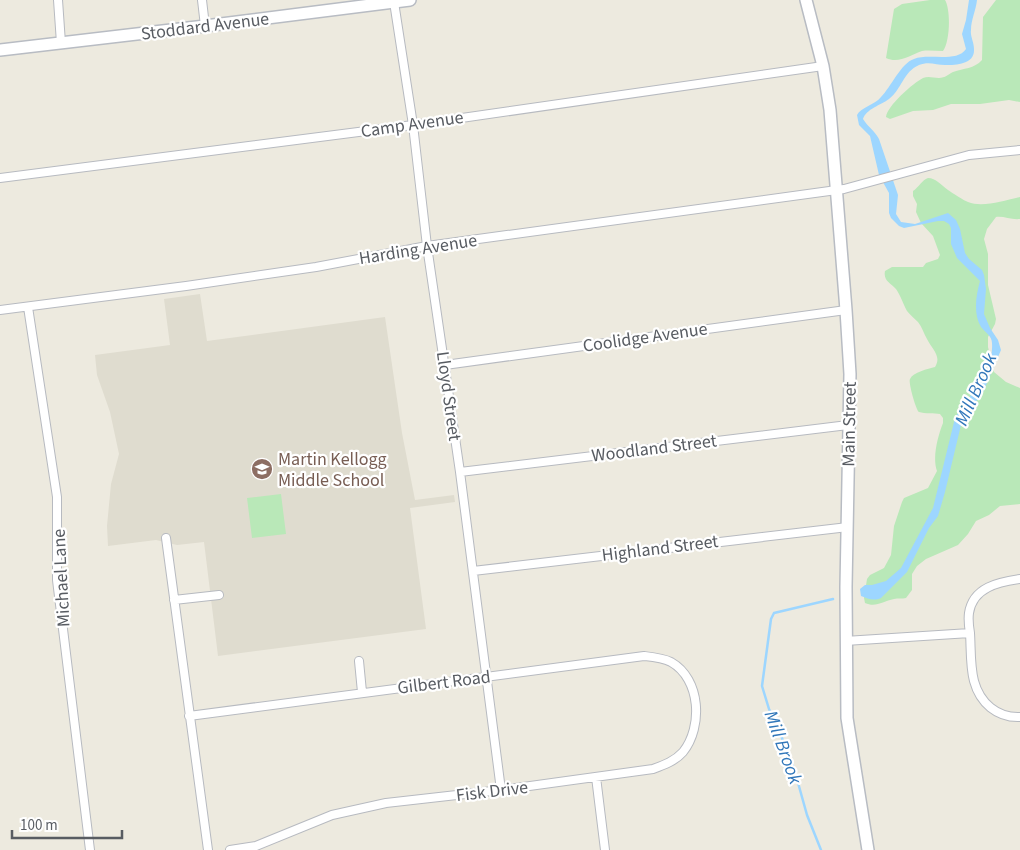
<svg xmlns="http://www.w3.org/2000/svg" width="1020" height="850" viewBox="0 0 1020 850" font-family="'Source Sans 3',sans-serif">
	<style>
		.education { fill: #dfdccf }
		.green { fill: #b9e8b8 }
		.water { fill: #9dd6ff }
		.lines { fill: none; stroke-linecap: round; stroke-linejoin: round }
		.stream { stroke: #9dd6ff; stroke-width: 2.5 }
		.street-casing { stroke: #b7bac0; stroke-width: 10 }
		.secondary-casing { stroke: #b8bcc3; stroke-width: 14 }
		.street { stroke: #fff; stroke-width: 8 }
		.secondary { stroke: #fff; stroke-width: 11 }
		.labels { text-anchor: middle; stroke-width: 4.5; stroke-linejoin: round; paint-order: stroke }
		.street-label { font-size: 18px; fill: #585c62; stroke: #fff }
		.education-label { font-size: 18px; fill: #785e54; stroke: #fff; text-anchor: start }
		.water-label { font-size: 19px; font-style: italic; fill: #3177ba; stroke: #fff }
	</style>
	<rect width="100%" height="100%" fill="#edeadf"/>
	<path class="education" d="M200 294 207 341 385 317 402 433 415 500 454 495 455 502 410 508 426 629 218 656 204 542 177 545 156 540 108 546 107 526 111 484 119 454 110 412 97 375 95 355 170 345 164 299Z"/>
	<path class="green" d="M930 0H945C951 10 950 42 943 51 936 51 928 50 922 51 910 55 899 64 886 58L894 9 902 4Z
		M996 0H1020V102L1009 100 980 104H951L933 110 913 111 890 119 886 117C887 106 913 83 923 78 929 76 933 78 939 78 945 78 949 74 953 72 964 68 974 69 982 60L983 17Z
		M928 178C936 178 941 185 948 190 952 193 965 201 968 202 983 208 1005 200 1020 197V219C1011 220 1004 216 996 217L987 229 984 239 988 254V285L996 319 995 324 988 337V347L994 372 1006 382 1020 388V504L1000 506 989 515 976 521 968 534 958 545 926 559 917 566 912 574V590L906 598C902 599 898 598 894 599 883 601 876 608 865 603L864 598 867 579 870 575 884 568 891 555 894 526 902 502 904 498 928 488 937 471C932 457 938 436 943 423V418L940 414C934 413 925 414 919 412 916 410 908 382 910 379 913 372 928 369 935 367 942 356 932 349 927 339 924 334 922 327 918 322 914 318 910 315 907 311 903 304 901 296 896 289 891 283 883 281 885 271L892 267H923L926 263 938 259 940 255 933 236 921 223 916 212 917 204 913 196V191C919 187 922 180 928 178Z
		M281 494 286 534 252 538 247 498Z"/>
	<path class="water" d="M969 0H977C976 10 971 20 971 30 970 36 974 42 974 49 975 64 957 65 945 65 936 65 929 61 919 65 903 72 902 89 889 99 881 105 866 109 863 119 868 127 875 131 879 139L898 195 896 214 901 222 915 224 948 213 956 220 960 229 965 253 969 259 982 270 984 275 986 289 984 314 990 328 998 340 1001 350 981 397 974 403 961 425 945 492 938 516 929 528 907 572 881 598C874 601 868 599 861 596L860 589 865 585H872L886 581 901 568 933 508 955 418C969 395 994 372 992 343 992 336 985 332 981 327 973 314 976 295 980 281L957 258 951 244V228L949 224 944 221H938L904 228 899 226 891 218 889 213V193L879 175 870 136 859 125 857 115C861 107 875 105 881 97 891 87 901 63 914 59 928 53 957 63 966 49L962 34 966 20Z"/>
	<g class="lines">
		<path class="stream" d="M821 850 807 815 795 772 777 725 769 709 762 686 771 619 774 613 833 599"/>
		<g class="street-casing">
			<path id="street" d="M58 0 61 43
				M202 0 205 26
				M394 2 413 125 427 246 460 472 501 790
				M0 178 413 125 823 66
				M28 307 57 497V580L90 850
				M0 310 186 286 316 267 427 246 844 189 969 155 1020 150
				M445 365 846 310
				M460 472 848 425
				M166 538 208 850
				M473 571 848 527
				M174 600 219 595
				M970 633C971 648 970 666 974 681 980 703 997 718 1020 717
				M845 641 970 633C969 627 968 620 969 613 973 587 999 582 1020 579
				M359 661 362 692
				M189 716 644 656C653 657 663 658 671 662 701 679 703 727 683 752 675 761 664 765 653 769L501 790 386 803 332 815 256 846 230 850
				M596 777 605 850"/>
		</g>
		<g class="secondary-casing">
			<path id="secondary" d="M806 0 823 66 830 110 846 310 850 374 846 587 847 718 868 850
				M0 50 205 26 410 0"/>
		</g>
		<use href="#street" class="street"/>
		<use href="#secondary" class="secondary"/>
	</g>
	<defs>
		<g id="school-disc" transform="scale(1.125)"><circle r="9.5" fill="#8d6e63" stroke="#fff"/><path d="M0-5L7-2L0 1L-7-2ZM-4 1L0 2.5L4 1V4Q0 6-4 4Z" fill="#fff"/></g>
	</defs>
	<g fill-rule="evenodd">
		<use href="#school-disc" x="262" y="469"/>
	</g>
	<g class="labels">
		<g class="street-label">
			<text transform="translate(205 26) rotate(-7)" y="6">Stoddard Avenue</text>
			<text transform="translate(412 124) rotate(-8)" y="6">Camp Avenue</text>
			<text transform="translate(418 249) rotate(-9)" y="6">Harding Avenue</text>
			<text transform="translate(645 337) rotate(-8)" y="6">Coolidge Avenue</text>
			<text transform="translate(449 396) rotate(82)" y="6">Lloyd Street</text>
			<text transform="translate(849 424) rotate(-89)" y="6">Main Street</text>
			<text transform="translate(654 448) rotate(-7)" y="6">Woodland Street</text>
			<text transform="translate(660 548) rotate(-7)" y="6">Highland Street</text>
			<text transform="translate(61 578) rotate(-93)" y="6">Michael Lane</text>
			<text transform="translate(444 682) rotate(-7)" y="6">Gilbert Road</text>
			<text transform="translate(492 791) rotate(-7)" y="6">Fisk Drive</text>
		</g>
		<g class="education-label">
			<text x="278" y="465">Martin Kellogg<tspan x="278" dy="21">Middle School</tspan></text>
		</g>
		<g class="water-label">
			<text transform="translate(975 389) rotate(-66)" y="7">Mill Brook</text>
			<text transform="translate(784 747) rotate(70)" y="7">Mill Brook</text>
		</g>
	</g>
	<path d="M12 830v8h110v-8" fill="none" stroke="#585c62" stroke-width="2.5"/>
	<text x="20" y="830" font-size="15" fill="#585c62" stroke="#ffffff" stroke-width="4" paint-order="stroke">100 m</text>
</svg>
